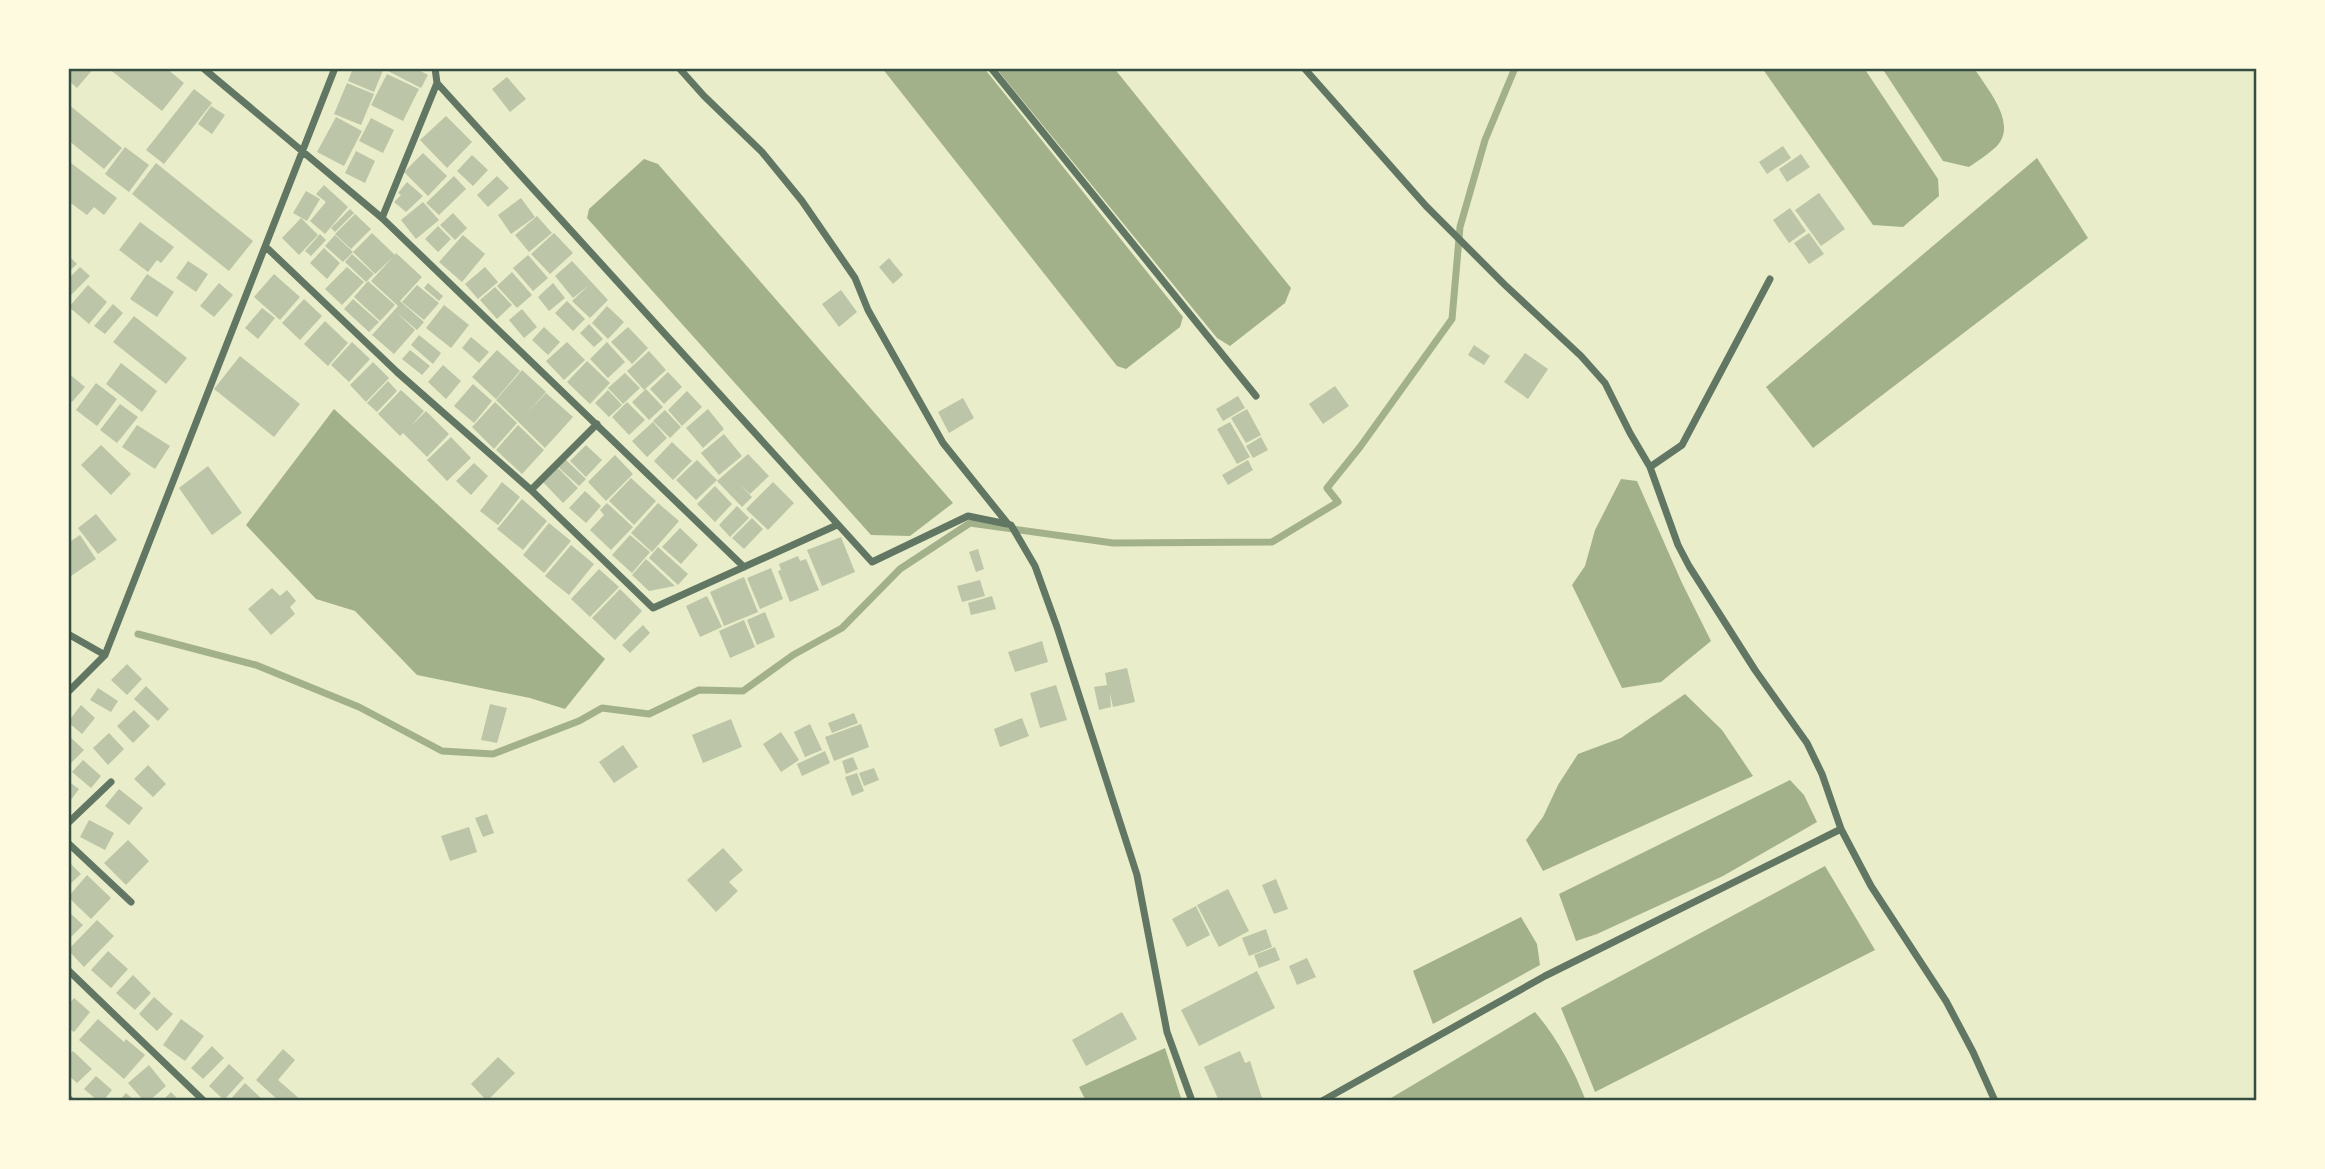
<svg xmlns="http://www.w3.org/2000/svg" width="2325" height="1169" viewBox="0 0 2325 1169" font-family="'Roboto Condensed',sans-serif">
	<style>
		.water { fill: #a3b18a }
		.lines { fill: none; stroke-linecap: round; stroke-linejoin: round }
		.stream { stroke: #a3b18a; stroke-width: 7 }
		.building { fill: #bcc5a7 }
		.minor { stroke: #617663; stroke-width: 7 }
		.neatline { fill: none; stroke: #344e41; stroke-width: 2.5 }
	</style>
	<rect width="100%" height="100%" fill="#e9edc9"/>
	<path class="water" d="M882 68H984L1183 317 1180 327 1126 369 1117 366Z
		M996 68H1114L1291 288 1285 303 1230 346 1217 338Z
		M1762 68H1864L1938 179 1939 196 1903 227 1873 225Z
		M1882 68H1974C1987 89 2019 124 1996 147 1988 154 1978 161 1969 167L1943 161Z
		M2037 158 2088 238 1813 448 1766 387Z
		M644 159 658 164 953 503 910 536 871 535 587 218 589 209Z
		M334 409 605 659 565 709 530 698 417 675 355 611 316 599 246 525Z
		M1621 479 1637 481 1682 583 1711 641 1661 682 1622 688 1572 585 1585 566 1595 530Z
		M1685 694 1722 730 1753 776 1543 871 1526 840 1543 817 1558 785 1578 754 1621 738Z
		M1790 780 1804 795 1817 822 1723 876 1597 934 1576 941 1559 894Z
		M1825 866 1875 950 1595 1092 1561 1008Z
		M1521 917 1537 944 1540 965 1433 1024 1413 971Z
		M1535 1012C1558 1039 1573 1068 1586 1101H1386Z
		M1165 1048 1182 1101H1086L1079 1087Z"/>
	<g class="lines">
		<path class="stream" d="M138 634 256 665 359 707 442 751 493 754 579 721 602 708 649 714 699 690 743 691 793 655 842 628 900 569 970 523 1113 543 1272 542 1338 502 1327 488 1360 447 1452 319 1460 227 1485 140 1515 68"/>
	</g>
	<path class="building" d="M68 68H94L77 88 68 80Z
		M108 68H166L184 83 162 111Z
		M353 68H384L374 92 348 81Z
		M387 68H415L428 75 421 88 386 70Z
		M387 74 419 89 403 121 371 105Z
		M507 77 526 99 510 112 492 89Z
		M347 83 374 94 361 125 334 114Z
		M194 89 212 103 164 164 146 150Z
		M68 104 122 148 104 169 68 140Z
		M211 106 225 115 212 134 198 124Z
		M446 116 472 142 447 168 420 140Z
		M336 117 362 131 344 166 317 152Z
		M371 118 394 130 383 153 359 141Z
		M1783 146 1791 158 1767 174 1759 162Z
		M125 147 149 165 129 192 105 174Z
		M356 151 375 161 365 183 345 173Z
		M423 153 447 176 428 196 404 172Z
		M1801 154 1810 167 1787 182 1779 169Z
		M472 155 488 170 473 186 457 171Z
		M71 163 117 198 104 215 94 207 87 215 68 201V167Z
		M156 163 253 241 229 271 132 194Z
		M454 176 466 189 439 215 426 203Z
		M497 176 509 188 488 207 477 195Z
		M407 182 423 196 406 212 394 202 401 195 398 193Z
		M324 185 348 207 325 234 310 221 326 202 316 194Z
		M306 191 320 199 307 221 293 213Z
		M1819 193 1845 229 1821 246 1795 210Z
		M521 198 535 217 511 234 498 215Z
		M423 202 439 220 416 239 401 220Z
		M1790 208 1806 231 1789 243 1773 220Z
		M350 209 354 213 335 232 331 228Z
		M453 213 467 228 455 240 440 225Z
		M355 214 371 229 351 249 335 234Z
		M537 216 552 233 529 252 515 235Z
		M301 218 318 235 299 255 282 238Z
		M140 222 174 247 161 263 157 260 148 272 119 250Z
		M438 226 451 239 438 252 425 239Z
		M372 233 395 255 396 253 422 277 400 301 424 322 417 330 396 312 415 330 394 354 372 335 398 306 371 281 393 257 375 274 353 252Z
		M554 233 573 253 550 274 531 254Z
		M1809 233 1824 254 1809 264 1794 243Z
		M320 234 326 240 311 256 305 251Z
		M335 235 353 252 343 262 325 246Z
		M463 235 485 254 462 282 439 262Z
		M324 248 340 263 327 279 310 263Z
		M352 254 374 274 366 282 345 262Z
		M68 255 77 264 68 272Z
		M528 255 548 278 533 291 513 268Z
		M889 258 903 275 893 284 879 267Z
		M188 261 208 274 196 292 176 278Z
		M572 261 608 300 590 318 572 301 589 285 573 298 555 276Z
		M80 267 90 276 68 298V279Z
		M347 267 364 282 342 305 325 289Z
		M485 267 498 282 478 299 465 284Z
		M512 272 532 295 517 308 497 286Z
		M147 274 174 292 157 317 130 299Z
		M274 274 300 297 280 320 254 297Z
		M368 281 395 305 380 321 354 297Z
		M219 283 233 295 214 317 200 306Z
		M428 283 443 296 439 301 424 288Z
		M553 283 565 298 549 311 538 297Z
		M88 285 107 302 89 324 69 307Z
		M417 285 439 303 424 320 402 302Z
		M495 287 512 305 497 319 480 300Z
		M841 290 857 312 839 327 822 304Z
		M304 299 322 316 300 340 282 323Z
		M353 299 379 322 369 332 344 309Z
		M567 301 585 319 573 331 555 313Z
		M113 304 123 313 105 334 94 326Z
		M444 305 469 325 451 348 426 328Z
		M607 306 624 322 608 339 592 323Z
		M262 308 275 318 258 339 245 328Z
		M522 309 537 327 524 338 509 320Z
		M134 316 187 358 166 384 113 342Z
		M325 321 348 343 328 366 304 344Z
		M589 324 603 339 594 347 580 333Z
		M544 327 560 342 548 355 532 340Z
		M628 327 648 348 632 364 611 342Z
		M419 335 441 353 433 364 411 345Z
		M471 337 489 352 479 363 462 348Z
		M352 342 370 359 349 382 331 365Z
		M567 342 585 360 564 380 546 361Z
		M607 342 625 362 608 378 590 359Z
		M1474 345 1490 356 1484 365 1468 355Z
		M410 350 430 366 422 375 402 359Z
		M497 350 520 371 496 399 472 377Z
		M649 351 666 370 644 390 627 371Z
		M1525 353 1548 369 1528 399 1504 382Z
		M240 356 300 404 274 437 214 389Z
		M587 361 610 383 590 404 567 382Z
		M373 362 389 378 366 402 350 385Z
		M121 363 157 391 142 412 106 384Z
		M443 365 461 381 446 399 428 382Z
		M522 370 546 392 526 414 546 393 573 417 545 448 496 400Z
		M668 372 682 387 664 404 650 389Z
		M68 373 85 387 72 402 68 399Z
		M625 373 640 388 623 404 608 388Z
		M388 381 397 391 377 412 367 403Z
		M96 383 117 399 97 426 76 410Z
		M473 384 492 401 474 423 454 406Z
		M1335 386 1349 406 1323 424 1309 404Z
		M646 389 663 407 649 420 632 402Z
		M401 390 424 411 411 426 426 411 449 434 427 457 403 433 400 436 378 414Z
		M608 390 622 405 609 417 595 403Z
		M687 391 702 407 682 426 668 410Z
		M1238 396 1245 408 1223 421 1216 409Z
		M963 398 974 418 949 433 938 412Z
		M495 402 517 423 494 449 472 427Z
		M627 402 645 420 629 435 612 417Z
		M120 404 138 417 117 443 100 430Z
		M708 409 724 429 703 448 686 428Z
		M1247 409 1261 435 1246 443 1231 418Z
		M665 410 681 427 670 438 653 421Z
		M653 422 667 438 647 457 632 441Z
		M1230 422 1250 457 1237 464 1217 429Z
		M137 425 170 446 155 469 122 447Z
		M518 425 544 450 522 474 496 450Z
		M724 434 742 456 719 475 701 453Z
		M451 437 471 458 447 481 427 460Z
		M1261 437 1268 450 1253 458 1246 446Z
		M672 442 692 461 673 480 654 461Z
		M101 445 131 474 111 495 81 465Z
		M586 445 602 460 586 477 570 461Z
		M748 454 769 476 750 494 740 485 752 497 742 507 717 481Z
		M615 455 633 474 606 501 588 482Z
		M564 458 586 479 579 486 557 466Z
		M697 460 717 480 696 500 676 480Z
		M1248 460 1253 470 1228 485 1222 475Z
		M474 463 488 476 471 495 456 481Z
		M208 466 242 513 212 535 179 488Z
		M557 467 578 488 563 503 543 482Z
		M631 478 656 501 634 525 609 501Z
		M502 482 520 497 498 525 480 511Z
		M773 482 794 503 768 530 746 509Z
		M715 486 732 504 715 522 697 504Z
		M585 491 601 506 586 523 569 508Z
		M522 499 547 521 523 550 497 529Z
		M607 503 633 527 611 550 590 530 604 515 600 510Z
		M658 503 679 521 652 552 631 533Z
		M737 506 749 518 730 537 719 525Z
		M96 514 117 540 98 554 78 528Z
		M752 518 763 529 744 549 732 538Z
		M549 523 571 541 544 573 523 555Z
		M680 528 698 545 681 564 662 547Z
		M80 535 96 559 68 578V543Z
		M630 535 650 552 632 573 612 555Z
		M841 537 855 572 822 586 807 550Z
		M571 545 594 564 569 595 545 576Z
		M658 547 688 574 678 585 649 558Z
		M978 549 984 569 976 572 969 552Z
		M798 556 800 561 806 559 819 590 790 602 778 571 781 570 779 564Z
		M646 559 675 586 649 591 632 575Z
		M771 568 783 599 760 609 747 578Z
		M599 569 619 587 590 617 571 599Z
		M744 577 758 612 724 626 710 592Z
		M980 580 985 596 962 602 957 586Z
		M272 588 280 596 287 590 296 601 290 607 295 614 271 635 248 609Z
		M620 589 642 611 615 640 592 618Z
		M707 596 722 627 700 637 686 606Z
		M992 596 996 609 971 615 968 603Z
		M765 612 775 637 757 645 747 620Z
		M744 620 755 647 730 658 719 631Z
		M643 625 650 633 630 653 622 645Z
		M1042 641 1048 662 1015 672 1008 652Z
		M127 664 142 679 127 695 111 680Z
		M1127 668 1135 702 1113 707 1110 693 1111 707 1099 710 1094 687 1107 685 1105 673Z
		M1056 685 1067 720 1040 728 1030 693Z
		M146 686 169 709 158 721 134 699Z
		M98 688 118 701 111 712 90 700Z
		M490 704 507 708 497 743 481 740Z
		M81 705 95 718 82 734 68 722Z
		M134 710 150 726 133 743 117 726Z
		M854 713 858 723 832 733 828 723Z
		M1022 718 1029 736 1000 747 994 729Z
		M731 719 742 747 703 763 692 735Z
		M810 724 822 750 805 757 794 732Z
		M861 724 869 747 834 761 825 737Z
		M781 732 799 760 781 772 763 744Z
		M109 733 124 749 108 765 93 748Z
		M68 735 84 750 68 766Z
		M623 745 638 767 614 783 599 762Z
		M825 751 830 763 802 776 797 764Z
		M853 757 858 769 846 774 842 761Z
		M83 760 101 776 91 788 72 772Z
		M148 765 166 784 153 797 134 779Z
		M874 768 879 780 864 786 859 773Z
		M857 773 864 791 852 796 845 777Z
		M68 781 79 789 68 804Z
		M119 789 143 808 129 825 105 806Z
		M487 814 494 833 483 837 475 818Z
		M89 820 114 833 105 850 80 837Z
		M469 827 477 852 450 861 441 836Z
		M128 840 149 861 126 885 104 863Z
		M723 848 743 870 729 882 738 891 716 912 687 880Z
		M68 861 81 874 68 886Z
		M87 875 111 898 91 919 68 897Z
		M1276 879 1288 909 1274 914 1262 885Z
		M1228 889 1249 931 1219 947 1197 905Z
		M1196 906 1210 935 1187 947 1172 919Z
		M68 911 83 925 68 940Z
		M97 920 114 936 84 967 68 950Z
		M1266 929 1272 947 1249 956 1242 938Z
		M1275 947 1280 960 1259 968 1254 955Z
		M108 951 128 969 111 988 91 970Z
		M1307 958 1316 977 1297 985 1289 966Z
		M1257 971 1275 1008 1199 1046 1181 1010Z
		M133 975 151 993 135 1010 116 993Z
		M154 997 173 1014 157 1031 139 1014Z
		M74 998 90 1012 74 1032 68 1028V1005Z
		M1122 1012 1137 1039 1086 1066 1072 1040Z
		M98 1019 124 1042 126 1039 145 1055 124 1079 79 1040Z
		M181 1019 204 1036 185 1061 163 1045Z
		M212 1046 224 1058 203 1079 191 1068Z
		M283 1049 295 1060 278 1080 302 1101H279L256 1080Z
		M73 1051 92 1069 77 1083 68 1075V1056Z
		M1240 1051 1245 1063 1250 1061 1263 1101H1219L1204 1067Z
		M498 1057 515 1073 487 1101 471 1084Z
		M229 1064 244 1078 224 1100 209 1086Z
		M149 1065 166 1086 149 1101H144L128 1083Z
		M96 1076 112 1090 103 1101H98L84 1089Z
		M245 1083 264 1101H229Z
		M171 1092 180 1101H162Z
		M126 1093 135 1101H119Z"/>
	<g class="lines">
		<path class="minor" d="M203 68 382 218 744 567
			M435 68 437 83 872 562 968 516 1007 524
			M679 68 704 96 762 152 802 201 855 278 868 310 943 443 1008 524 1011 525 1035 566 1057 627 1137 875 1167 1032 1192 1101
			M991 68 1256 396
			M1304 68 1426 206 1505 285 1581 356 1605 383 1630 433 1650 467 1678 545 1689 566 1755 670 1807 743 1822 774 1841 829 1871 886 1946 1001 1973 1052 1995 1101
			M382 218 437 83
			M266 247 397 372 531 490 653 608 837 525
			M1650 467 1682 445 1770 279
			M531 490 597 424
			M68 634 105 655
			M68 692 105 655 335 68
			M68 823 111 782
			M68 843 131 902
			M68 970 204 1101
			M68 1098 71 1101
			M1322 1101 1545 976 1841 829"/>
	</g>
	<rect width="2325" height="1169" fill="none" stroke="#fefae0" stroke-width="140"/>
	<rect x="70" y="70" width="2185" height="1029" class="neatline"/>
</svg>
